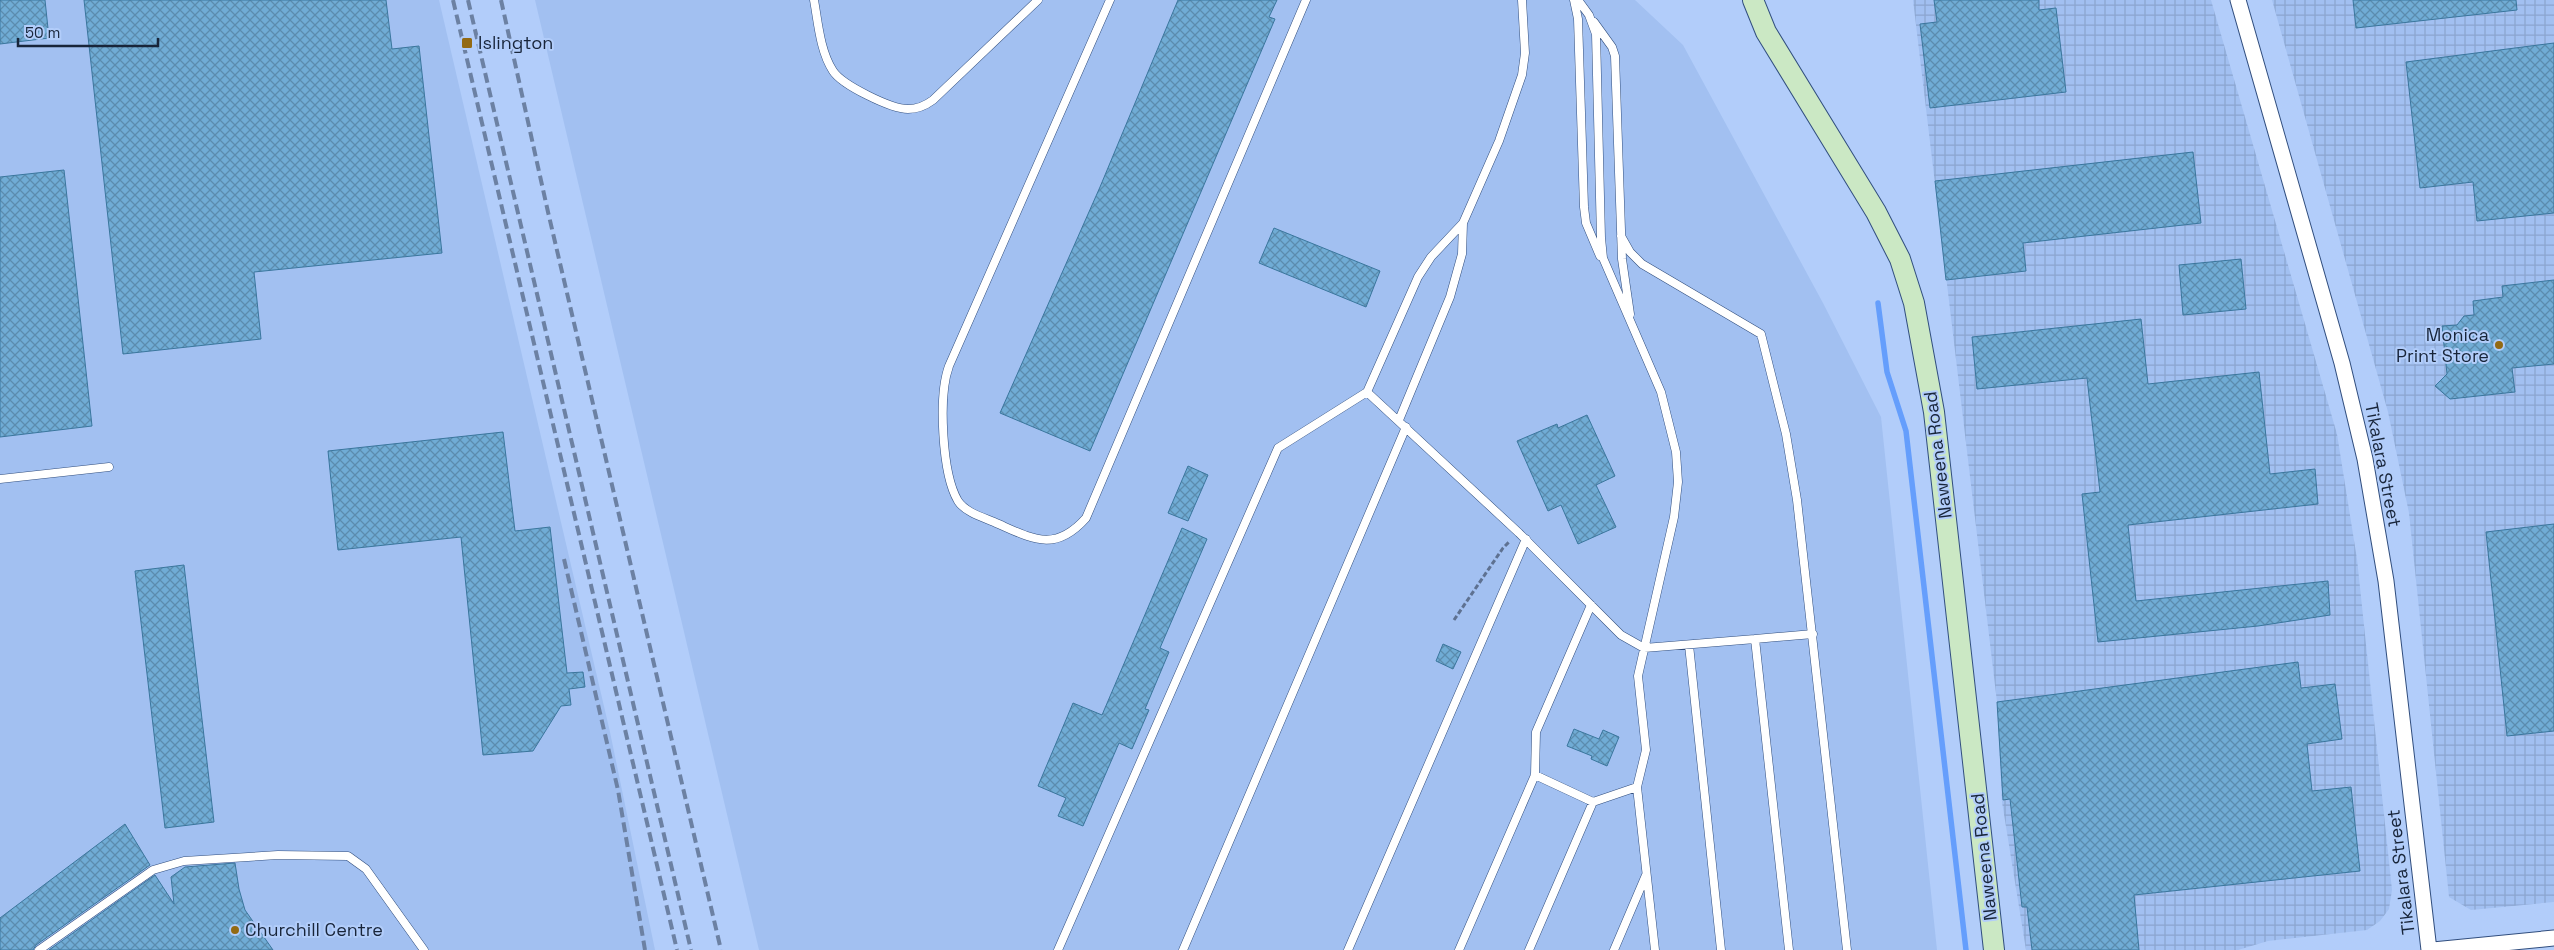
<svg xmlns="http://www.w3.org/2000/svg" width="2554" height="950" viewBox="0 0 2554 950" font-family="'Space Grotesk',sans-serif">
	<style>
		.built { fill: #a2c0f1 }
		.industrial { fill: url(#industrial-grid) }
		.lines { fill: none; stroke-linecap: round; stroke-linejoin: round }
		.stream { stroke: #659efc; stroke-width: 5.5 }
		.building { fill: url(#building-cross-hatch); stroke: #3a769d }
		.lane-casing { stroke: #314e7e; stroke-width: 9 }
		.street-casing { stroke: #314e7e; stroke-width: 17 }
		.secondary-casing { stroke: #314e7e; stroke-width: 22 }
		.path { stroke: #5e7191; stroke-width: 3; stroke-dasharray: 5 2.5; stroke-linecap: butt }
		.lane { stroke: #fff; stroke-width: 8 }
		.street { stroke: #fff; stroke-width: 15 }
		.secondary { stroke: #cbe8c4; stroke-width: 20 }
		.rail { stroke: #6c81a3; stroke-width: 4; stroke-dasharray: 10 5; stroke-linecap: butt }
		.poi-dot { fill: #936a13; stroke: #b2cdfa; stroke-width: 2 }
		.labels { text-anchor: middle; stroke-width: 4; stroke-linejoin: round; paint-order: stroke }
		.poi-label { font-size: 18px; fill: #18253a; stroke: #b2cdfa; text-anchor: start }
		.street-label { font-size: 18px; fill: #18253a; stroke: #b2cdfa }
	</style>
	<defs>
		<pattern id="industrial-grid" width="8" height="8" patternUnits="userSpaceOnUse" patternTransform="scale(1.25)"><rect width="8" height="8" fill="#a2c0f1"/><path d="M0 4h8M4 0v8" fill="none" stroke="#8ba5cf"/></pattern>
		<pattern id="building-cross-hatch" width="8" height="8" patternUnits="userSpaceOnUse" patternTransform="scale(1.25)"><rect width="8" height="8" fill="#70acd5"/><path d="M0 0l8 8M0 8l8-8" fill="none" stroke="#5b8cae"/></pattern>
	</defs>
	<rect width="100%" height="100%" fill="#b2cdfa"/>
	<path class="built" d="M0 0H439L610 732 655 950H0Z
		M535 0H1635L1683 45 1823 303 1881 417 1937 950H759Z"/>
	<path class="industrial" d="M1913 0H2211L2337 434 2357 559 2392 890 2389 909 2380 921 2367 930 2268 941 2238 950H2026L2002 802 1997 702Z
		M2272 0H2554V902L2471 910 2449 897 2409 513 2388 412Z"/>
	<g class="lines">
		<path class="stream" d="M1878 303 1887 372 1906 431 1966 950"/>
	</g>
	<path class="building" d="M0 0H45L49 38 0 44Z
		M84 0H386L392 49 419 46 442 253 254 272 261 339 123 354Z
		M1178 0H1277L1269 17 1275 19 1090 451 1000 413 1100 187Z
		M1934 0H2039V10L2056 8 2066 92 1930 108 1920 24 1937 22Z
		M2353 0H2516L2517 10 2356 28Z
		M2554 43V213L2477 221 2473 182 2420 188 2406 62Z
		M2193 152 2201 223 2023 243 2026 271 1946 280 1935 181Z
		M64 170 92 426 0 437V177Z
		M1274 228 1380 271 1366 307 1259 263Z
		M2241 259 2246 309 2183 315 2179 265Z
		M2554 280V364L2512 368 2515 392 2450 399 2435 386 2447 374 2442 326 2457 325 2464 316 2474 315 2473 301 2503 297 2502 286Z
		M2141 319 2148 384 2259 372 2270 474 2315 469 2318 504 2128 525 2136 601 2328 581 2330 615 2258 626 2098 642 2082 494 2100 492 2087 378 1977 389 1972 337Z
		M1587 415 1615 476 1596 485 1616 527 1578 544 1561 505 1548 511 1517 441 1557 424 1558 428Z
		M503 432 515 531 550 527 567 673 583 672 585 687 569 689 571 705 561 706 533 751 483 755 461 537 338 550 328 451Z
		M1188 466 1208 475 1188 521 1168 513Z
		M2554 524V731L2507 736 2486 532Z
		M1182 528 1207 539 1160 648 1169 652 1145 709 1149 710 1132 749 1119 743 1083 826 1058 816 1066 798 1038 786 1073 703 1102 715Z
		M184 565 214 822 165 828 135 571Z
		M1443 644 1461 652 1453 669 1436 661Z
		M2298 662 2301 688 2335 684 2342 739 2307 744 2312 791 2351 787 2360 871 2134 895 2139 950H2032L2027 907H2022L2010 799 2003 800 1997 702Z
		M1574 729 1599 739 1603 730 1619 737 1607 766 1591 759 1592 756 1567 746Z
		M125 824 150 865 36 945 33 950H0V918Z
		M235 863 239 889 245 910 273 950H49L155 875 174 904 171 877 185 867Z"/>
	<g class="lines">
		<g class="lane-casing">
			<path id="lane" d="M814 0C818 22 820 51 833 71 842 85 891 109 908 109 917 109 925 106 933 100L1038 0
				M1110 0 949 366C938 396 942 474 958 501 965 512 982 517 994 522 1031 538 1054 554 1086 518L1306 0
				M1574 0 1578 19 1584 207 1586 223 1600 256
				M1578 0 1589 15 1596 34 1601 238 1603 258 1661 392 1676 452 1678 482 1674 517 1638 676 1646 750 1637 787 1655 950
				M1594 22 1612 47 1615 56 1622 259 1630 314
				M1621 236 1630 252 1642 264 1761 334 1786 434 1797 500 1847 950
				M1367 392 1519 533 1621 635 1644 648 1755 639
				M1399 420 1450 297 1462 254 1463 223
				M0 479 109 467
				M1689 645 1721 950
				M1535 775 1593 802
				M39 950 153 870 184 861 278 855 348 856 366 869 424 950
				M1058 950 1278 448 1367 392 1418 277 1431 257 1463 223 1499 141 1522 75 1525 53 1522 0
				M1183 950 1406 427
				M1348 950 1526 539
				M1459 950 1535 775 1536 732 1591 605
				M1529 950 1593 802 1637 787
				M1614 950 1646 875
				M1789 950 1755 639 1813 634"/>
		</g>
		<g class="street-casing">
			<path id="street" d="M2238 0 2342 363 2365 459 2386 581 2429 950
				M2433 950 2554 938"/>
		</g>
		<g class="secondary-casing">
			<path id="secondary" d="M1753 0 1766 32 1876 212 1900 259 1914 303 1934 412 1994 950"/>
		</g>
		<path class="path" d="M1454 620 1503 548 1510 541"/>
		<use href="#lane" class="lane"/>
		<use href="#street" class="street"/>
		<use href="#secondary" class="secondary"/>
		<path class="rail" d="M453 0 677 950
			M468 0 691 950
			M501 0 548 212 721 950
			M564 559 618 790 645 950"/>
	</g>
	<g class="poi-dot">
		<rect x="461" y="37" width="12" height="12" rx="2.5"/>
		<circle cx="2499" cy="345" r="5"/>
		<circle cx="235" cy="930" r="5"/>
	</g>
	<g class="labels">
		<g class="poi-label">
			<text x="478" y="49">Islington</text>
			<text x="2489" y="341" text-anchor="end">Monica<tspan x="2489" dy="21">Print Store</tspan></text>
			<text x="245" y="936">Churchill Centre</text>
		</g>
		<g class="street-label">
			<text transform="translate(1938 455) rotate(-97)" y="6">Naweena Road</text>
			<text transform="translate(2383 465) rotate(79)" y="6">Tikalara Street</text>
			<text transform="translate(1984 857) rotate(-96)" y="6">Naweena Road</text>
			<text transform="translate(2401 872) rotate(-97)" y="6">Tikalara Street</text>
		</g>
	</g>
	<path d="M18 38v8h140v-8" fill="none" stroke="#18253a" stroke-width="2.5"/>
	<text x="25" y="38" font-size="15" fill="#18253a" stroke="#b2cdfa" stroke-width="4" paint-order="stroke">50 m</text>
</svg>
